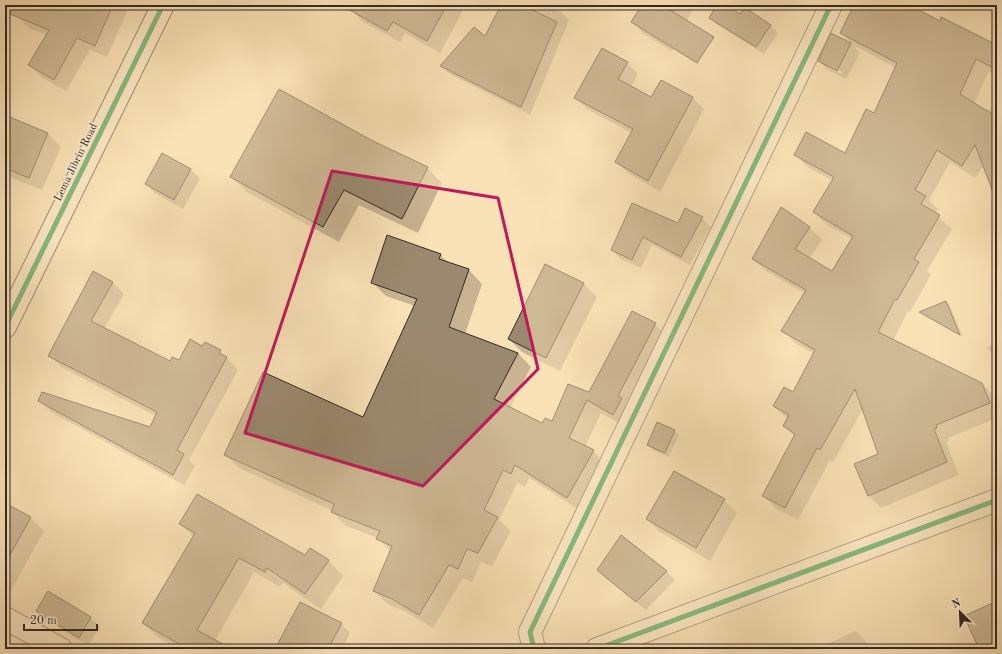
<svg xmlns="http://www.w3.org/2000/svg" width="1002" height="654" viewBox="0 0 1002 654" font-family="'Old Standard TT',serif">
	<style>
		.shadow { fill: #0003; fill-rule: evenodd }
		.building { fill: #9b896f; stroke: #352921 }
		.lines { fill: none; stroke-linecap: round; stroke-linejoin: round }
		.street-casing { stroke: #665746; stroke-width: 24 }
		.secondary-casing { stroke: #352921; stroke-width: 24 }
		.street { stroke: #fcecd0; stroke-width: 22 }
		.secondary { stroke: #fcecd0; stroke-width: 22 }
		.cycleway-casing { stroke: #fcecd0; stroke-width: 8 }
		.cycleway { stroke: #00873e; stroke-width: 5 }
		.marked { fill: none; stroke: #c2185b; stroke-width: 3; stroke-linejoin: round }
		.labels { text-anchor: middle; stroke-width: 3.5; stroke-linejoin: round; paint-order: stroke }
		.street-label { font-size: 11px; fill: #352921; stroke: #fcecd0 }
	</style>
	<rect width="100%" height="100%" fill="#fae2b7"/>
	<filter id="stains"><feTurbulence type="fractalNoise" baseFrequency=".005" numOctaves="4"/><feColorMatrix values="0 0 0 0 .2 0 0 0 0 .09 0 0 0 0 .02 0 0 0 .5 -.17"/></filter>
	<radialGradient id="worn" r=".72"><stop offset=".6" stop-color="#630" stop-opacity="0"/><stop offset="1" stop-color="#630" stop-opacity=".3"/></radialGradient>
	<path class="shadow" d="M21 5H130L107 57 90 50 66 91 41 77 29 65 46 35 29 28 17 16Z
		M274 5H285L283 9Z
		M352 5H466L440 53 405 33 400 42 362 21 350 9Z
		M502 5H544L561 12 569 20 530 115 450 74 442 66 485 38Z
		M643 5H695L672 51 644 34 633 22Z
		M718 5H725L740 15 744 9 771 26 778 33 764 54 718 25 710 18Z
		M856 5H906L940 22 992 44 997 33V75L989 71 974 104 984 111 997 106V199L984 165 975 178 950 162 929 200 938 209 935 214 952 229 927 271 931 275 910 312 908 311 893 341 982 384 995 397 997 403V418L948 438 949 441 946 442 959 475 881 508 868 495 880 454 863 409 833 462 830 460 798 520 776 509 764 496 795 437 784 426 788 420 774 406 794 394 814 354 795 343 783 330 804 293 766 271 753 259 810 228 822 240 809 259 833 272 852 239 827 225 814 212 833 181 808 167 795 155 845 154 875 114 896 68 853 45 860 53 846 79 828 70 819 61 832 34 852 44 841 33ZM828 65 842 72 841 74 828 68Z
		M627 63 638 74 631 87 651 99 693 98 704 109 660 192 628 173 617 162 632 133 587 109 576 98Z
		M279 90 388 149 427 168 442 183 418 233 359 205 339 242 247 192 232 177Z
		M5 116 48 134 61 147 42 190 5 175Z
		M163 155 191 170 200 179 183 209 155 193 146 184Z
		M633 204 678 224 702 218 711 227 690 265 652 245 641 268 621 259 612 250Z
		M440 255 449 263 469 270 482 284 465 334 518 353 531 367 510 408 543 424 552 422 590 393 655 324 669 338 627 428 601 413 585 447 593 451 607 465 581 511 529 478 525 487 517 483 499 520 511 531 492 566 481 562 472 582 463 578 433 628 406 612 388 604 374 591 391 552 378 538 346 526 332 512 333 511 239 468 226 455 364 418 415 306 386 296 372 282Z
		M546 265 584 284 597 297 560 371 522 352 509 339Z
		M112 282 124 294 104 329 171 362 179 361 203 347 220 351 238 370 189 460 195 466 184 485 51 412 40 401 151 429 156 416 61 367 50 356Z
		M946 302 950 306 963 337 925 316 921 312Z
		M997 343V356L986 348Z
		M674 431 679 435 669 457 653 450 648 445Z
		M724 500 737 513 710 561 660 532 647 519Z
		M5 504 31 518 44 531 9 594 5 592Z
		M181 524 305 556 328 560 343 576 321 609 283 583 280 587 254 572 215 641 225 649H178L159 638 143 623 193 537Z
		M599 570 666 571 675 580 646 610 608 579Z
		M48 593 91 618 100 627 88 646 46 620 37 611Z
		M341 624 350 633 342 649H277Z
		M856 631 868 644 871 649H816Z"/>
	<path class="building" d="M5 5H113L95 46 77 38 54 80 28 65 49 30 5 12Z
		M341 5H447L427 41 393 22 387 31Z
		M501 5H522L557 22 521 107 440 66 474 27 485 36Z
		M642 5H662L714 37 697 63 631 22Z
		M717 5H727L740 14 744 7 771 25 756 47 709 18Z
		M854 5H909L940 21 941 17 997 45V70L976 59 960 94 997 117V197H995L975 145 962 166 937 150 915 190 926 196 921 204 940 215 914 259 919 262 897 300 895 299 878 332 982 383 990 403 936 425 937 428 934 429 947 462 868 496 854 464 878 454 855 389 820 450 817 448 785 508 762 496 795 434 783 426 789 415 773 406 784 387 793 392 815 350 781 331 806 290 752 259 781 207 810 227 795 249 832 271 853 236 813 212 834 177 794 155 806 132 845 153 866 109 874 113 897 63 840 33Z
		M831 33 851 43 837 71 818 61Z
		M602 48 628 62 618 79 651 97 661 80 693 97 648 181 615 162 633 129 574 98Z
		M279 89 371 140 428 167 402 219 344 190 323 227 230 177Z
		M5 115 48 133 29 178 5 168Z
		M162 153 191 169 174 200 145 184Z
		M632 203 678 223 685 208 703 217 681 257 643 237 632 260 611 250Z
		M387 235 441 254 439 259 469 269 449 327 518 353 494 399 542 423 545 418 552 421 568 384 589 392 632 311 656 323 618 396 622 398 613 415 587 400 569 438 594 450 567 498 515 465 511 474 503 470 484 510 498 517 478 553 467 549 458 569 449 565 419 615 392 599 373 591 392 546 376 539 380 531 331 512 334 504 224 455 263 372 363 417 417 299 371 283Z
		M545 264 584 283 546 358 508 339Z
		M93 271 113 282 91 321 170 361 172 357 179 360 190 339 202 346 205 342 221 350 219 353 227 357 177 450 184 454 173 475 38 401 42 392 150 427 157 412 48 356Z
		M946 301 960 335 919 312Z
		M657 422 675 430 665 453 647 445Z
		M674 471 725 499 696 548 646 519Z
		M197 494 305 555 310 548 329 560 305 594 267 568 265 572 239 558 197 630 232 649H188L142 623 195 533 179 524Z
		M5 503 31 517 5 564Z
		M621 535 667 571 636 602 597 570Z
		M48 591 91 617 79 638 36 611Z
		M997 601V649H979L964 616Z
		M300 602 342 623 328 649H275Z"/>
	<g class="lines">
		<g class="street-casing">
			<path id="street" d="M5 618 61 649
				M534 649 530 632 831 5
				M597 649 997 500"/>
		</g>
		<g class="secondary-casing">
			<path id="secondary" d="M5 327 163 5"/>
		</g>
		<use href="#street" class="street"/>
		<use href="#secondary" class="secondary"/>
		<g class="cycleway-casing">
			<path id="cycleway" d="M5 327 163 5
				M534 649 530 632 831 5
				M597 649 997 500"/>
		</g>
		<use href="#cycleway" class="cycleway"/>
	</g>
	<path d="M0 0H1002V654H0ZM332 171 498 198 538 369 423 486 245 433Z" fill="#fae2b7" fill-opacity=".55" fill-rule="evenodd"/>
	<path class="marked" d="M332 171 498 198 538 369 423 486 245 433Z"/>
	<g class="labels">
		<g class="street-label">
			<text transform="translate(75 162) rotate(-64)" y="4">Lema Jibrin Road</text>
		</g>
	</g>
	<rect width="1002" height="654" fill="none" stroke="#fae2b7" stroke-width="20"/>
	<rect x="6" y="6" width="990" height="642" fill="none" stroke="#352921" stroke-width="2"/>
	<rect x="10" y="10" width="982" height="634" fill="none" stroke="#352921"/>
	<g transform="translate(960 612) rotate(336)" stroke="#fcecd0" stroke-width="3" paint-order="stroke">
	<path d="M0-3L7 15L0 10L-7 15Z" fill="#352921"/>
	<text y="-6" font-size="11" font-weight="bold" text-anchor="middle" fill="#352921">N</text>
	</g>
	<path d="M24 624v6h73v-6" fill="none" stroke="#352921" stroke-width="2"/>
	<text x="30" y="624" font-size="12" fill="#352921" stroke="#fcecd0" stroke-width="3" paint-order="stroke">20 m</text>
	<rect width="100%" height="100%" filter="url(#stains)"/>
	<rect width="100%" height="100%" fill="url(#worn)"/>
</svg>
